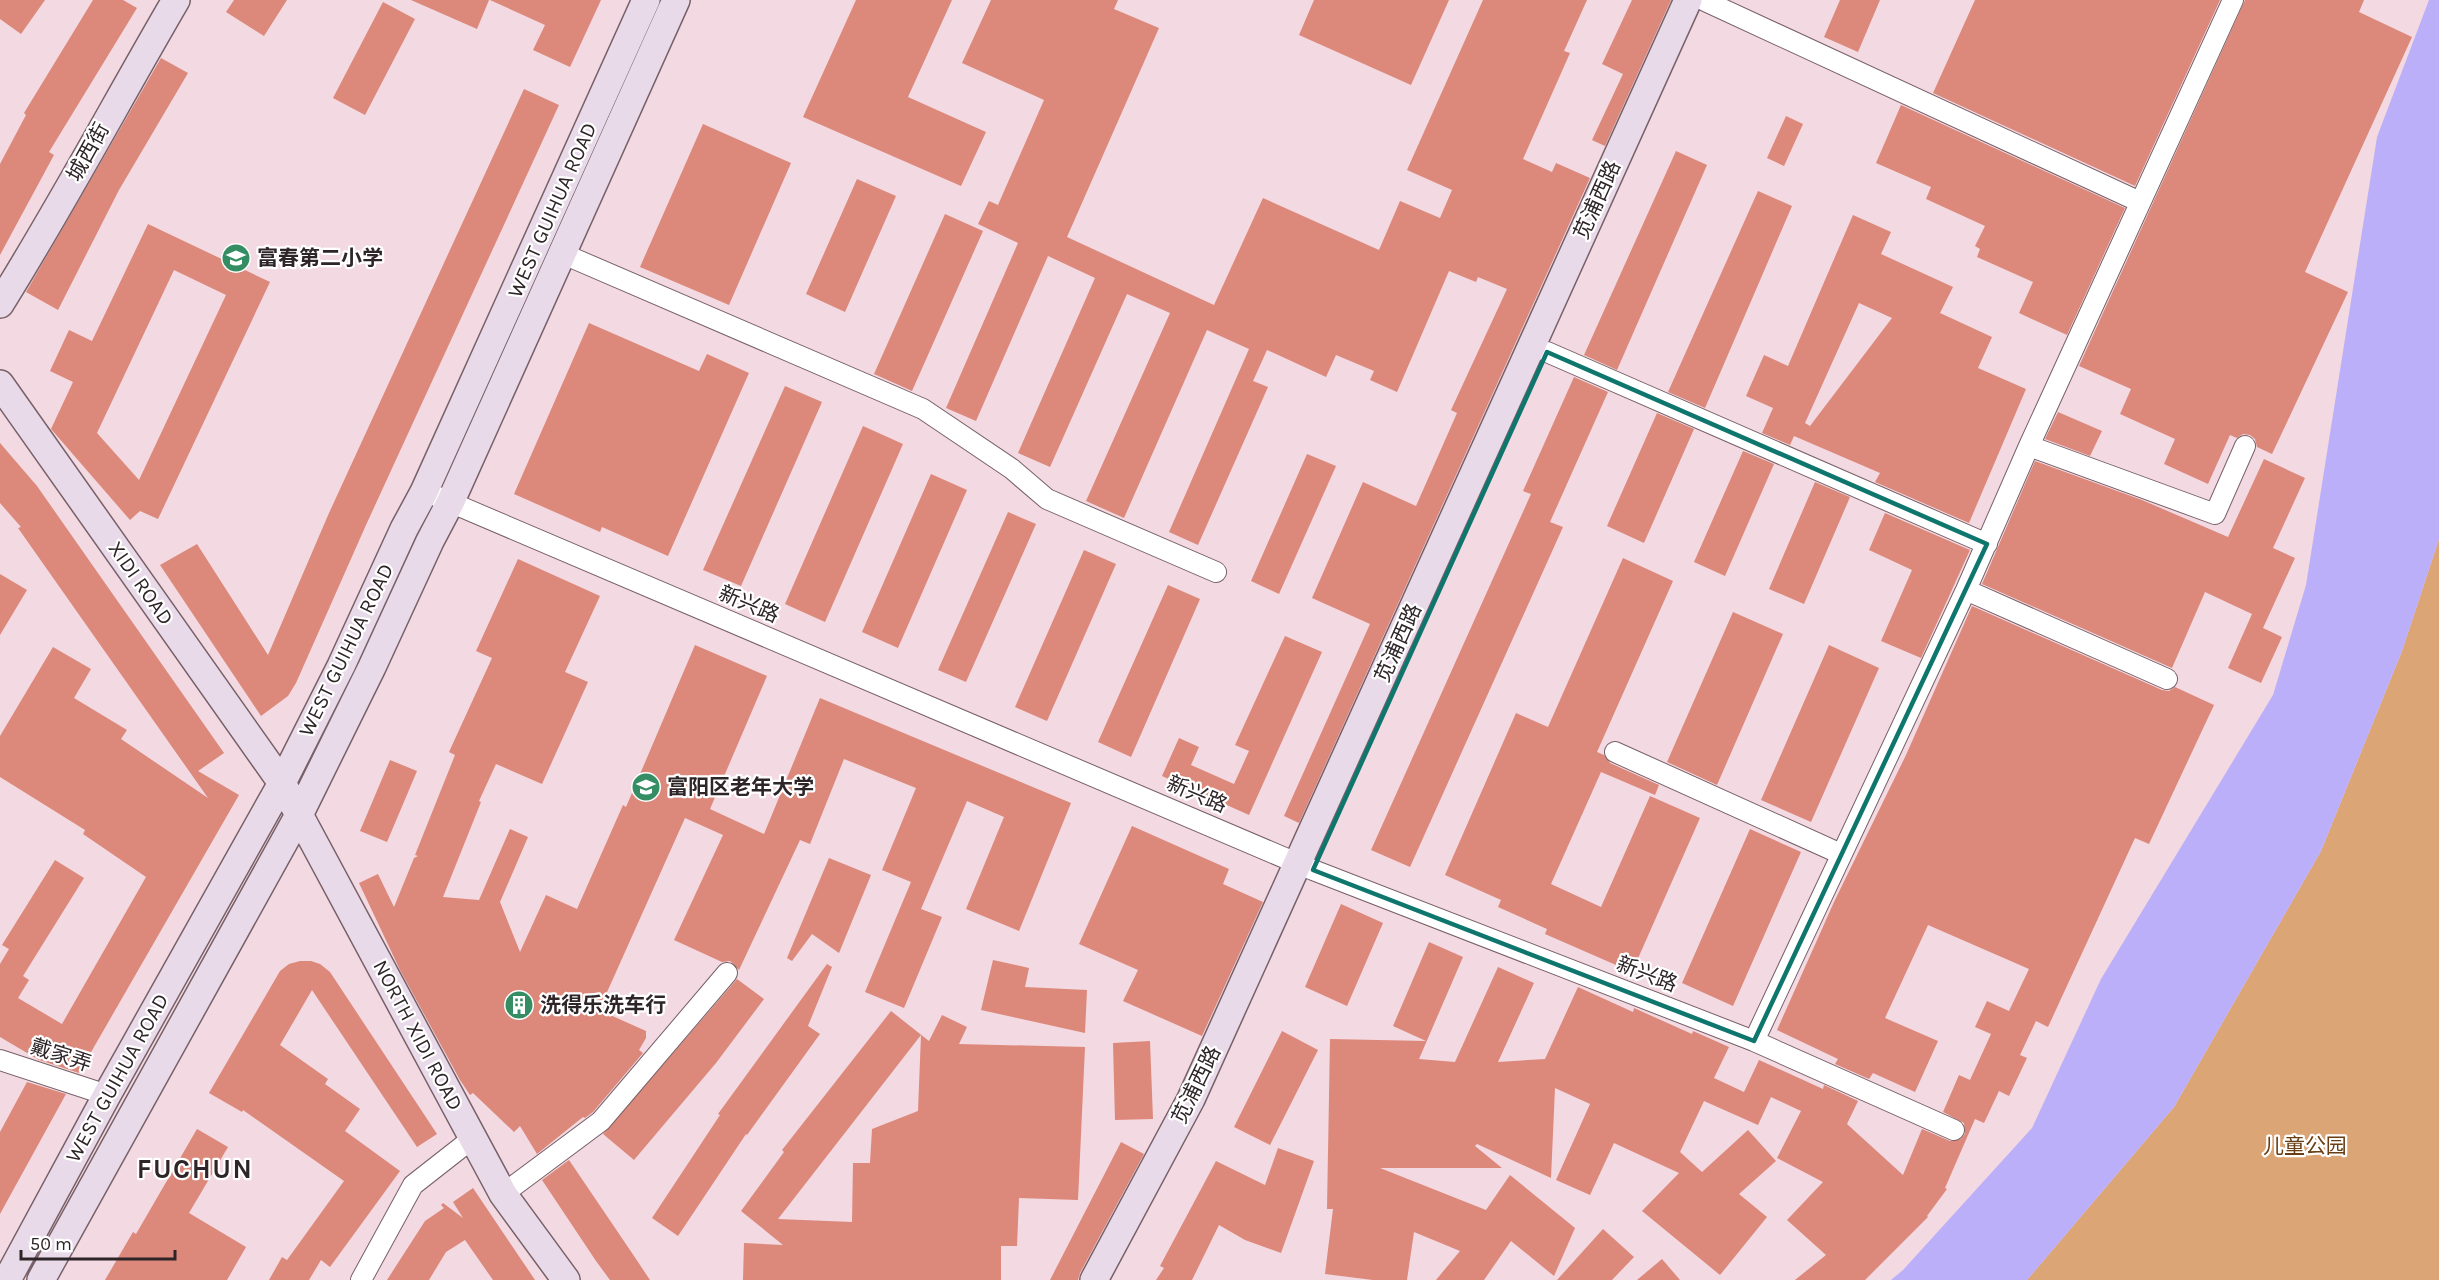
<svg xmlns="http://www.w3.org/2000/svg" width="2439" height="1280" viewBox="0 0 2439 1280" font-family="Karla,'Noto Sans SC',sans-serif">
	<style>
		.green { fill: #dba575 }
		.water { fill: #bcaff9 }
		.building { fill: #dc887b; fill-rule: evenodd }
		.lines { fill: none; stroke-linecap: round; stroke-linejoin: round }
		.street-casing { stroke: #776067; stroke-width: 22 }
		.secondary-casing { stroke: #776067; stroke-width: 30 }
		.street { stroke: #fff; stroke-width: 20 }
		.secondary { stroke: #e8dae9; stroke-width: 27 }
		.marked { fill: none; stroke: #0f766e; stroke-width: 4.5; stroke-linejoin: round }
		.labels { text-anchor: middle; stroke-width: 4.5; stroke-linejoin: round; paint-order: stroke }
		.street-label { font-size: 21px; fill: #2e2528; stroke: #fff }
		.poi-label { font-size: 21px; font-weight: bold; fill: #2e2528; stroke: #fff; text-anchor: start }
		.park-label { font-size: 21px; fill: #693e13; stroke: #fff }
		.district-label { font-size: 27px; font-weight: bold; letter-spacing: 1.5px; fill: #2e2528; stroke: #fff }
	</style>
	<rect width="100%" height="100%" fill="#f3d9e1"/>
	<path class="green" d="M2439 539V1280H2027L2174 1107 2321 851 2402 651Z"/>
	<path class="water" d="M2429 0H2439V539L2402 651 2321 851 2174 1107 2027 1280H1891L1903 1270 2032 1128 2101 979 2273 695 2306 585 2377 137Z"/>
	<path class="building" d="M0 0H45L21 34 0 19Z
		M93 0H123L137 8 49 152 54 155 0 255V164L26 115 24 113Z
		M234 0H287L264 36 226 12Z
		M411 0H489L477 29Z
		M490 0H601L570 67 533 50 545 25Z
		M856 0H952L908 97 986 132 961 186 803 117Z
		M991 0H1118L1114 9 1159 28 1067 237 1214 305 1263 198 1379 250 1400 201 1440 218 1452 190 1407 170 1483 0H1587L1564 51 1570 53 1523 159 1552 172 1556 163 1590 178 1299 823 1284 816 1370 624 1312 598 1363 482 1416 506 1457 413 1451 410 1507 289 1478 277 1476 282 1449 271 1397 392 1370 380 1374 371 1336 355 1326 377 1267 350 1253 381 1268 387 1198 545 1169 532 1249 349 1207 330 1124 518 1086 501 1170 313 1127 294 1050 467 1018 453 1095 278 1048 256 976 421 946 408 1018 243 978 224 989 201 998 205 1044 100 962 63Z
		M1314 0H1449L1411 85 1299 35Z
		M1632 0H1671L1605 146 1592 140 1623 74 1602 64Z
		M1840 0H1880L1858 52 1824 37Z
		M1975 0H2220L2135 186 1933 93Z
		M2245 0H2364L2359 12 2412 37 2305 272 2348 292 2272 454 2257 447 2255 439 2250 435 2243 434 2237 438 2230 435 2208 484 2164 464 2175 439 2120 414 2131 389 2079 366Z
		M383 2 415 19 365 115 333 98Z
		M161 58 188 73 119 190 58 310 26 292Z
		M524 89 559 105 366 525 296 683 288 696 261 716 160 565 197 544 268 655 329 513Z
		M1901 105 2125 208 2067 335 2019 313 2033 282 1977 257 1980 249 1975 246 1985 226 1926 199 1931 187 1876 163Z
		M1786 116 1803 124 1784 166 1767 158Z
		M703 124 791 163 729 305 640 267Z
		M1676 151 1707 165 1617 370 1584 355Z
		M857 179 896 196 845 312 806 294Z
		M1758 191 1792 206 1705 408 1668 392Z
		M945 214 983 231 912 391 874 374Z
		M1853 215 1891 232 1881 254 1953 287 1940 313 1992 337 1978 368 2026 389 1969 523 1875 482 1880 473 1794 436 1790 445 1762 433 1773 408 1746 396 1764 355 1788 366ZM1859 303 1892 318 1810 426 1805 423Z
		M148 224 270 282 158 519 140 511 130 520 51 429 73 382 50 371 69 330 92 341ZM174 270 226 295 139 480 97 433Z
		M589 323 699 371 707 354 749 373 668 556 602 527 600 532 514 494Z
		M1574 377 1608 392 1550 522 1563 527 1410 867 1371 850 1531 494 1523 491Z
		M785 386 822 402 741 586 703 570Z
		M2058 412 2102 431 2090 456 2045 439Z
		M1657 413 1694 429 1644 543 1607 526Z
		M863 426 903 444 825 622 785 604Z
		M0 443 37 486 224 753 198 771 239 795 79 1073 39 1060 0 1037V964L9 949 2 945 55 860 84 878 23 976 29 980 18 998 62 1024 146 877 83 834 85 830 0 777V736L53 647 91 669 74 698 127 730 121 739 208 798 18 528 21 527 0 503Z
		M1743 451 1774 464 1725 576 1694 562Z
		M1307 454 1336 466 1279 594 1251 581Z
		M2264 459 2305 478 2273 548 2295 558 2263 628 2282 637 2261 683 2228 668 2252 614 2205 592 2172 668 1982 584 2035 461 2142 500 2228 537Z
		M931 474 967 490 898 648 862 632Z
		M1815 482 1850 497 1804 604 1769 589Z
		M1008 512 1036 524 966 682 938 670Z
		M1885 513 1970 550 1921 658 1881 641 1912 570 1869 550Z
		M1084 550 1116 564 1047 721 1015 707Z
		M1623 558 1673 581 1597 752 1604 755 1610 763 1659 785 1655 795 1601 772 1551 884 1601 907 1650 796 1700 818 1632 972 1545 934 1547 929 1498 907 1501 900 1445 875 1516 713 1548 727Z
		M518 559 600 596 565 672 588 682 542 784 496 764 479 801 481 802 443 897 479 900 510 829 528 837 500 902 520 952 546 895 577 909 623 805 626 807 695 645 767 676 710 809 764 834 820 698 1071 803 1019 931 966 909 1004 817 967 801 921 909 942 917 904 1008 865 992 911 882 882 870 916 788 844 759 810 844 800 840 739 970 730 961 722 962 674 940 723 835 685 818 599 1010 646 1031V1038L639 1050 643 1053 593 1112 585 1118 583 1117 537 1154 520 1126 514 1132 473 1093 470 1095 460 1080 400 970 359 883 378 874 394 907 414 858 418 856 415 855 455 755 449 752 492 658 476 651Z
		M0 574 27 590 0 635Z
		M1168 585 1200 599 1131 757 1098 742Z
		M1972 606 2162 690 2169 691 2175 687 2214 705 2149 844 2135 838 2048 1027 2036 1021 2020 1055 2027 1058 2009 1096 1999 1091 1984 1123 1975 1119 1945 1188 1947 1189 1927 1216 1928 1217 1865 1280H1795L1826 1255 1787 1220 1823 1182 1777 1158 1801 1111 1771 1097 1758 1125 1704 1101 1680 1152 1702 1172 1748 1130 1776 1161 1739 1194 1767 1217 1720 1275 1642 1211 1679 1173 1614 1143 1590 1195 1556 1180 1590 1104 1555 1088 1551 1178 1477 1144 1475 1146 1502 1168H1380L1486 1210 1510 1175 1575 1228 1554 1276 1511 1241 1484 1280H1436L1460 1251 1414 1232 1407 1280H1373L1325 1274 1333 1209H1327L1330 1039 1426 1041 1393 1026 1429 942 1463 957 1419 1059 1455 1062 1498 967 1534 983 1498 1062 1545 1059 1578 987 1633 1012 1634 1008 1692 1034 1693 1031 1729 1047 1714 1078 1744 1092 1759 1060 1823 1089 1824 1085 1858 1101 1847 1124 1903 1175 1922 1129 1950 1141 1961 1139 1965 1134 1964 1123 1943 1112 1959 1075 1970 1080 1991 1034 1975 1027 1987 1001 2009 1011 2029 969 1928 925 1885 1018 1938 1041 1915 1092 1873 1073 1869 1079 1835 1064 1838 1059 1777 1030 1834 902 1906 755Z
		M1733 612 1783 634 1717 785 1667 762Z
		M1285 636 1322 652 1249 815 1162 776 1179 738 1199 747 1191 765 1234 784 1249 751 1235 745Z
		M1829 645 1879 668 1811 822 1761 800Z
		M390 760 417 771 387 842 360 831Z
		M1132 826 1229 869 1223 884 1263 902 1202 1036 1123 1001 1138 970 1079 944Z
		M1750 829 1801 852 1733 1006 1682 983Z
		M829 858 871 875 839 953 812 934 792 961 787 958Z
		M1341 904 1383 923 1347 1006 1305 987Z
		M993 960 1029 968 1025 987 1087 990 1085 1033 981 1010Z
		M300 961H311L320 964 330 972 437 1134 417 1147 312 990 280 1045 328 1079 325 1084 360 1109 345 1131 400 1171 330 1267 321 1260 309 1280H269L282 1257 287 1260 344 1181 243 1110 242 1112 209 1093 280 971 289 964Z
		M827 964 832 967 808 1026 820 1034 747 1135 746 1134 678 1236 652 1218 720 1115 718 1114Z
		M737 979 764 999 716 1063 634 1160 603 1134Z
		M891 1011 929 1041 942 1015 967 1027 959 1044 1085 1047 1078 1200 1019 1198 1017 1246H1001V1280H743L744 1243 783 1245 741 1211 784 1152 782 1150ZM921 1035 918 1111 872 1129 870 1163H853L852 1222 778 1219Z
		M1282 1031 1318 1050 1270 1145 1234 1127Z
		M1150 1041 1153 1119 1115 1120 1113 1043Z
		M27 1082 66 1094 0 1214V1132Z
		M197 1129 228 1147 189 1213 246 1247 227 1280H105L133 1232 136 1234Z
		M1121 1142 1144 1154 1080 1273 1078 1280H1050Z
		M1278 1148 1314 1161 1281 1253 1245 1240 1219 1225 1192 1280H1156L1164 1268 1160 1266 1216 1161 1265 1185Z
		M569 1160 632 1253 650 1280H610L596 1261 542 1180Z
		M473 1188 535 1280H493L465 1240 446 1252 429 1280H387L425 1221 444 1208 441 1205 443 1203 463 1218 453 1202Z
		M1603 1229 1634 1257 1612 1280H1557Z
		M1662 1259 1680 1280H1637Z"/>
	<g class="lines">
		<g class="street-casing">
			<path id="street" d="M1705 1 2140 202
				M561 253 923 409 1012 469 1047 499 1216 572
				M1547 352 1987 544
				M2029 446 2215 514 2245 446
				M438 497 1313 870 1754 1041 1954 1130
				M1966 590 2167 679
				M1615 752 1841 854
				M1754 1041 1966 590 2029 446 2233 0
				M0 1060 107 1095
				M503 1194 601 1121 727 973
				M361 1280 413 1185 473 1138"/>
		</g>
		<g class="secondary-casing">
			<path id="secondary" d="M0 304C62 205 117 101 176 0
				M0 384 282 783 503 1194 566 1280
				M7 1280 107 1095 282 783 341 666 404 529 424 492 646 0
				M41 1280 299 815 372 667 430 541 450 503 676 0
				M1094 1280 1191 1099 1688 0"/>
		</g>
		<use href="#street" class="street"/>
		<use href="#secondary" class="secondary"/>
	</g>
	<path class="marked" d="M1547 352 1987 544 1754 1041 1313 870Z"/>
	<defs>
		<g id="school-disc" transform="scale(1.5)"><circle r="9.5" fill="#358e63" stroke="#fff"/><path d="M0-5L7-2L0 1L-7-2ZM-4 1L0 2.5L4 1V4Q0 6-4 4Z" fill="#fff"/></g>
		<g id="university-disc" transform="scale(1.5)"><circle r="9.5" fill="#358e63" stroke="#fff"/><path d="M0-5L7-2L0 1L-7-2ZM-4 1L0 2.5L4 1V4Q0 6-4 4Z" fill="#fff"/></g>
		<g id="building-disc" transform="scale(1.5)"><circle r="9.5" fill="#358e63" stroke="#fff"/><path d="M-4-6H4V6H1V3H-1V6H-4ZM-2.5-4.3h1.7v1.8h-1.7ZM.8-4.3h1.7v1.8H.8ZM-2.5-1h1.7V.8h-1.7ZM.8-1h1.7V.8H.8Z" fill="#fff"/></g>
	</defs>
	<g fill-rule="evenodd">
		<use href="#school-disc" x="236" y="258"/>
		<use href="#university-disc" x="646" y="787"/>
		<use href="#building-disc" x="519" y="1005"/>
	</g>
	<g class="labels">
		<g class="street-label">
			<text transform="translate(88 152) rotate(-61)" y="7">城西街</text>
			<text transform="translate(1597 200) rotate(-66)" y="7">苋浦西路</text>
			<text transform="translate(552 210) rotate(-66)" y="7">WEST GUIHUA ROAD</text>
			<text transform="translate(141 583) rotate(55)" y="7">XIDI ROAD</text>
			<text transform="translate(749 604) rotate(23)" y="7">新兴路</text>
			<text transform="translate(1398 643) rotate(-66)" y="7">苋浦西路</text>
			<text transform="translate(346 650) rotate(-64)" y="7">WEST GUIHUA ROAD</text>
			<text transform="translate(1197 794) rotate(23)" y="7">新兴路</text>
			<text transform="translate(1647 974) rotate(21)" y="7">新兴路</text>
			<text transform="translate(418 1035) rotate(62)" y="7">NORTH XIDI ROAD</text>
			<text transform="translate(61 1055) rotate(18)" y="7">戴家弄</text>
			<text transform="translate(117 1078) rotate(-61)" y="7">WEST GUIHUA ROAD</text>
			<text transform="translate(1196 1085) rotate(-64)" y="7">苋浦西路</text>
		</g>
		<g class="poi-label">
			<text x="257" y="265">富春第二小学</text>
			<text x="667" y="794">富阳区老年大学</text>
			<text x="540" y="1012">洗得乐洗车行</text>
		</g>
		<g class="park-label">
			<text x="2305" y="1153">儿童公园</text>
		</g>
		<g class="district-label">
			<text x="195" y="1178">FUCHUN</text>
		</g>
	</g>
	<path d="M21 1250v9h154v-9" fill="none" stroke="#2e2528" stroke-width="3"/>
	<text x="30" y="1250" font-size="18" fill="#2e2528" stroke="#ffffff" stroke-width="4.5" paint-order="stroke">50 m</text>
</svg>
